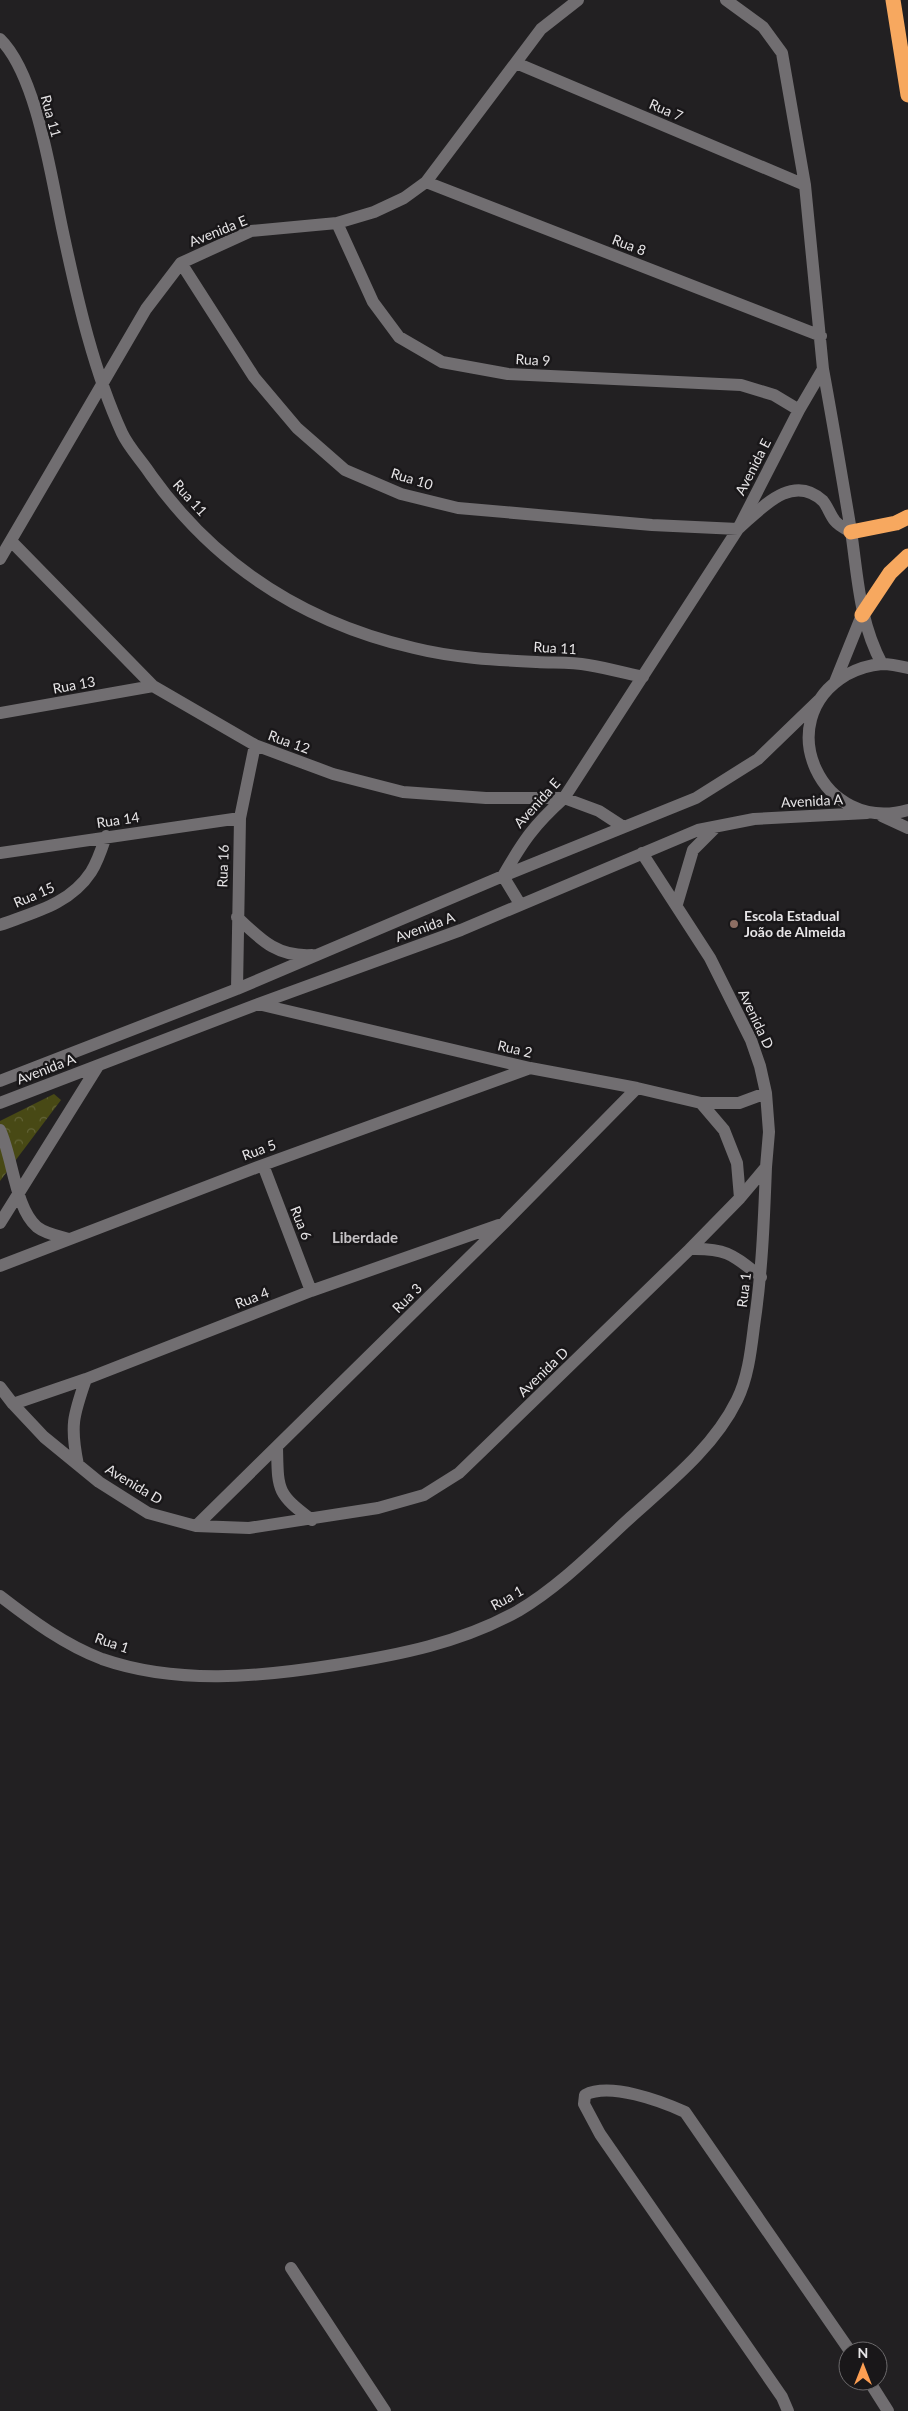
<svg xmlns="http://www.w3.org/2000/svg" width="908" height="2411" viewBox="0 0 908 2411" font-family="Lato,sans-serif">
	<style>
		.park { fill: url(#park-crowns) }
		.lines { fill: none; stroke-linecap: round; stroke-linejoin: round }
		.minor { stroke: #716e71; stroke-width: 12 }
		.highway { stroke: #f7a85f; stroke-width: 15 }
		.education-dot { fill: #8d6e63; stroke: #191719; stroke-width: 2 }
		.labels { text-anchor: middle; stroke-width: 5; stroke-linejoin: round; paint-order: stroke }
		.street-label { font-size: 14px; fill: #e7e5e7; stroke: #191719 }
		.poi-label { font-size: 14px; font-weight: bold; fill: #e7e5e7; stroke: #191719; text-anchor: start }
		.neighbourhood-label { font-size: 15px; font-weight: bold; fill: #c5c2c5; stroke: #191719 }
	</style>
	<defs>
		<pattern id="park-crowns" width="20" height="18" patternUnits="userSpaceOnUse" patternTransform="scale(1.25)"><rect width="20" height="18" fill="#484915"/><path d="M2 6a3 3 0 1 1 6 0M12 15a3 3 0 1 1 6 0" fill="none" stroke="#626337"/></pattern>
	</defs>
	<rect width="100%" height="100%" fill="#222022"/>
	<path class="park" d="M54 1094 61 1100 0 1181V1121Z"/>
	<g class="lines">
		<path class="minor" d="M0 39C38 76 52 184 64 237 78 302 94 372 122 433 129 448 142 461 151 475 216 566 306 623 414 648 454 658 496 660 537 662 553 663 571 662 588 665 606 668 625 673 643 677
			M516 63 805 185
			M426 182 821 336
			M337 223 373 302 399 337 442 362 508 374 741 385 774 395 799 410
			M181 263 254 377 297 428 345 470 401 494 458 508 652 525 738 529C761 509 792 472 823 501 828 507 830 515 835 521 839 526 846 529 851 532
			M823 369C833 423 842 477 851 531 858 578 859 621 882 664
			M11 541 153 686 255 745 333 774 403 792 486 798H564L599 811 622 826
			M0 559 146 309 181 263 251 231 337 223 374 212 404 198 426 182 541 29 578 0
			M908 668C900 666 890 664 882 664 869 665 857 669 846 675 769 721 822 835 908 810
			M835 682 862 615
			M0 713 153 686
			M882 816 908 828
			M0 853 240 818
			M520 904 503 876C523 841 534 825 564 798L738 529 799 410 823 369 805 185 782 53 763 27 726 0
			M677 904 693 850 716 827
			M237 917C261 940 277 957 312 955
			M0 925C35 912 70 904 91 872 98 861 102 848 106 836
			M237 989 240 818 255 745
			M258 1004 530 1068 637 1088 701 1103H739L766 1093
			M0 1081 237 989 503 876 696 798 758 759 819 700
			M0 1103 258 1004 461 930 698 830 754 819 867 813
			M701 1103 724 1130 737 1163 740 1198
			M0 1130C13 1158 15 1208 37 1227 46 1234 59 1236 69 1239
			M263 1165 311 1291
			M0 1223 98 1066
			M690 1249C727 1248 733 1255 761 1277
			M0 1266 263 1165 530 1068
			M0 1387 13 1404 44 1437 99 1482 148 1513 196 1526 249 1528 378 1508 424 1495 459 1473 690 1249 740 1198 766 1167 769 1132 766 1093 760 1066 751 1040 710 958 642 853
			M13 1404 86 1379 311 1291 499 1225
			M277 1447C278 1490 276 1493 312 1520
			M78 1465C70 1426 73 1416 86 1379
			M196 1526 503 1224 637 1088
			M0 1596C31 1620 65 1645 102 1659 177 1685 259 1677 335 1665 398 1655 461 1643 518 1611 560 1586 595 1550 631 1517 670 1482 714 1447 737 1400 748 1378 751 1350 754 1326 762 1273 764 1221 766 1167
			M291 2268 385 2411
			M869 2381 888 2411
			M788 2411 782 2397 600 2134 584 2104 585 2095C610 2082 661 2101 685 2112L850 2351"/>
		<path class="highway" d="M893 0 908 95
			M851 532 896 523 908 517
			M862 615 890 573 908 556"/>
	</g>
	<circle class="education-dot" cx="734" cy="924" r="5"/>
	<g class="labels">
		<g class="street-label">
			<text transform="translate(666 110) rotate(23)" y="5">Rua 7</text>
			<text transform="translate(51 116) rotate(75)" y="5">Rua 11</text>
			<text transform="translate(218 231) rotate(-22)" y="5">Avenida E</text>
			<text transform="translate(629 245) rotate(21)" y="5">Rua 8</text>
			<text transform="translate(533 360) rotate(3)" y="5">Rua 9</text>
			<text transform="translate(753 467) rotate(-63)" y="5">Avenida E</text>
			<text transform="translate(412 479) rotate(17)" y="5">Rua 10</text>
			<text transform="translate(190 498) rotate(48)" y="5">Rua 11</text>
			<text transform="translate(555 648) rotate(3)" y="5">Rua 11</text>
			<text transform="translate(74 685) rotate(-10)" y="5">Rua 13</text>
			<text transform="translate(289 742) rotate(20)" y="5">Rua 12</text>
			<text transform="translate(812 801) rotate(-3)" y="5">Avenida A</text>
			<text transform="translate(537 803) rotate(-48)" y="5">Avenida E</text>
			<text transform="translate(118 820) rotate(-8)" y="5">Rua 14</text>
			<text transform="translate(223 866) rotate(-88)" y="5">Rua 16</text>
			<text transform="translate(34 895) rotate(-23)" y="5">Rua 15</text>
			<text transform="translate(425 927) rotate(-20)" y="5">Avenida A</text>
			<text transform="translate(756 1019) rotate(65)" y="5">Avenida D</text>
			<text transform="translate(515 1049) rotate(13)" y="5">Rua 2</text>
			<text transform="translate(46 1069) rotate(-21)" y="5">Avenida A</text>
			<text transform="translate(259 1150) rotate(-20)" y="5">Rua 5</text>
			<text transform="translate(301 1223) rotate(69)" y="5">Rua 6</text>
			<text transform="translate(744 1290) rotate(-83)" y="5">Rua 1</text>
			<text transform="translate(252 1298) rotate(-21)" y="5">Rua 4</text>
			<text transform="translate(407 1298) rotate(-45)" y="5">Rua 3</text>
			<text transform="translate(543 1372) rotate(-44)" y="5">Avenida D</text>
			<text transform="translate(134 1484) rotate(31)" y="5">Avenida D</text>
			<text transform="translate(507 1598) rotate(-29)" y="5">Rua 1</text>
			<text transform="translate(112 1643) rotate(19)" y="5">Rua 1</text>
		</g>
		<g class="poi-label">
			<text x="744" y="921">Escola Estadual<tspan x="744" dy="16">João de Almeida</tspan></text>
		</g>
		<g class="neighbourhood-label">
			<text x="365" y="1243">Liberdade</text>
		</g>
	</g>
	<g transform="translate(863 2366)"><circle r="24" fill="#191719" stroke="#6b696b"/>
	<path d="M0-4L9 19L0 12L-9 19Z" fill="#fc9e52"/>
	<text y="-8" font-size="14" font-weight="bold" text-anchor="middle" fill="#e7e5e7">N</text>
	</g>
</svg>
